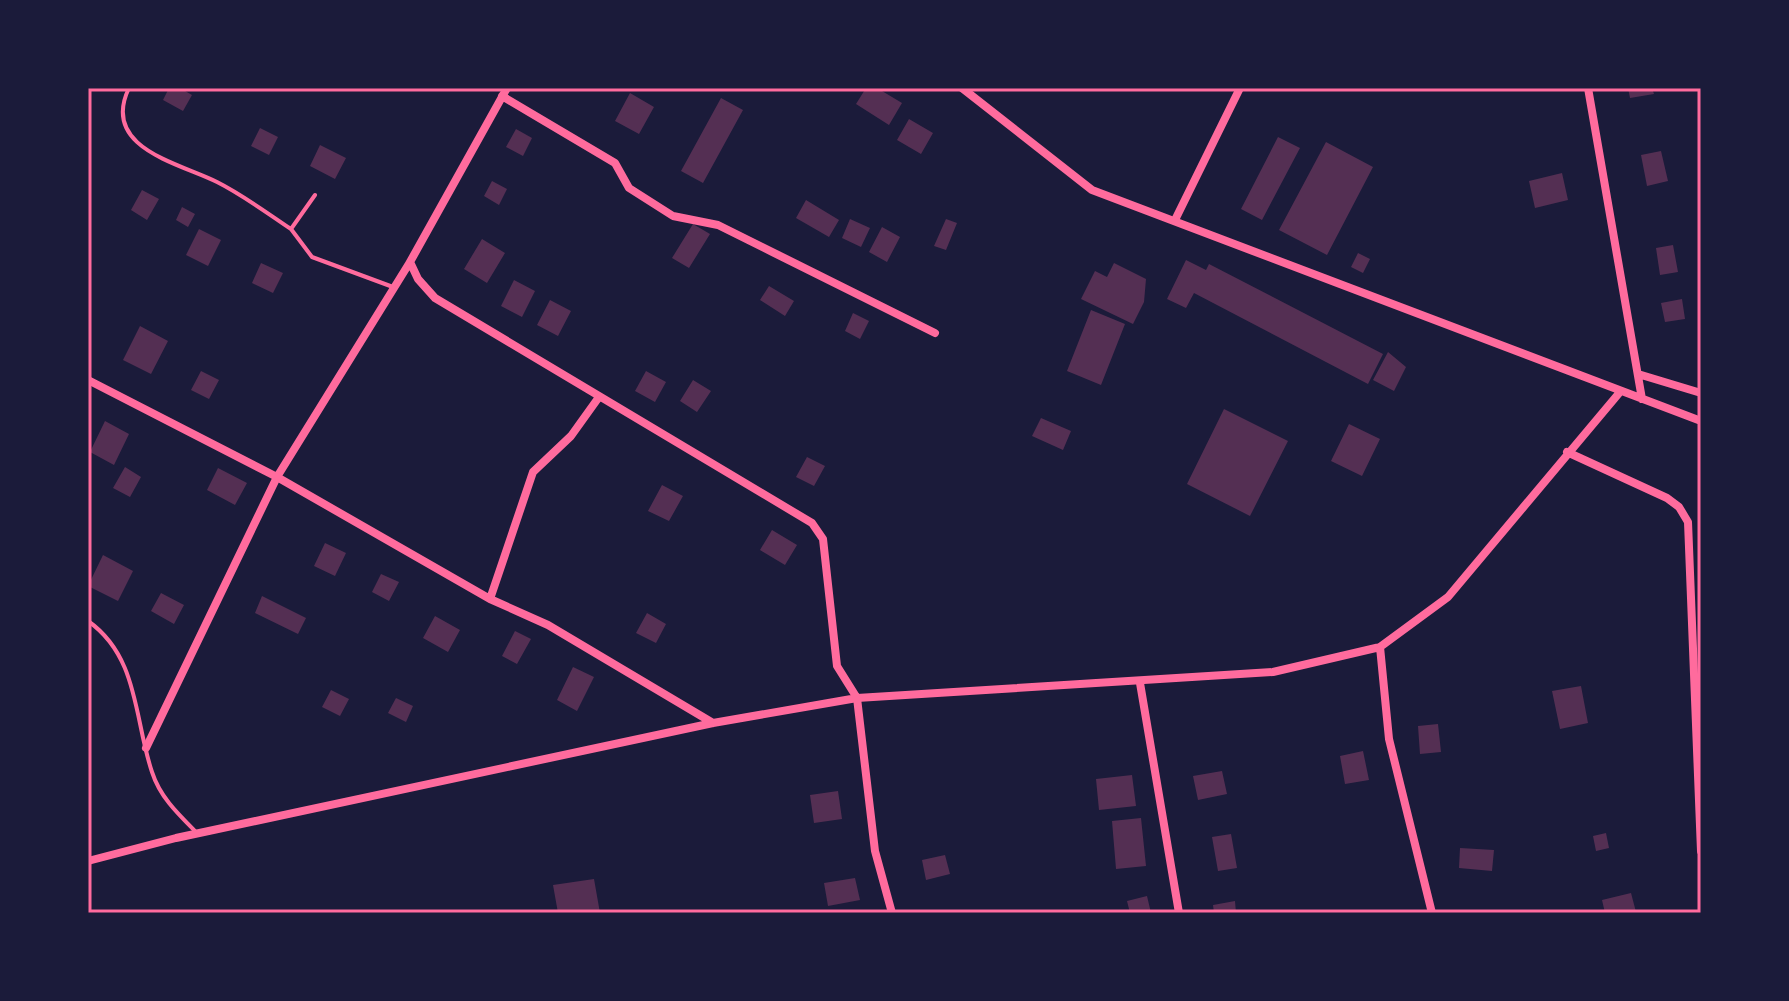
<svg xmlns="http://www.w3.org/2000/svg" width="1789" height="1001" viewBox="0 0 1789 1001" font-family="'Fira Sans',sans-serif">
	<style>
		.building { fill: #542f53 }
		.lines { fill: none; stroke-linecap: round; stroke-linejoin: round }
		.service { stroke: #ff6b9d; stroke-width: 4 }
		.minor { stroke: #ff6b9d; stroke-width: 8 }
		.neatline { fill: none; stroke: #ff6b9d; stroke-width: 3 }
	</style>
	<rect width="100%" height="100%" fill="#1b1b3a"/>
	<path class="building" d="M169 88H180L192 95 183 111 163 100Z
		M866 88H877L902 103 889 125 856 104Z
		M1628 88H1652L1654 94 1630 98Z
		M630 93 654 107 639 134 615 121Z
		M721 98 743 110 703 183 681 171Z
		M909 119 933 133 921 154 897 140Z
		M260 128 278 137 269 155 251 146Z
		M516 129 532 138 523 156 506 147Z
		M1278 137 1300 148 1262 220 1241 209Z
		M1326 142 1373 167 1327 255 1279 230Z
		M320 145 346 158 335 179 310 166Z
		M1661 151 1668 181 1647 186 1641 155Z
		M1562 173 1568 200 1535 208 1529 181Z
		M492 181 507 189 499 205 484 196Z
		M142 190 159 199 147 220 131 210Z
		M806 200 839 220 829 237 796 218Z
		M182 207 195 214 188 227 176 220Z
		M850 219 870 228 861 247 842 238Z
		M946 219 957 223 946 250 934 246Z
		M693 224 710 234 689 268 672 258Z
		M882 227 900 237 887 262 869 252Z
		M199 229 221 240 208 266 186 255Z
		M482 239 505 253 487 283 464 269Z
		M1673 245 1678 272 1660 275 1656 248Z
		M1358 253 1370 259 1363 273 1351 267Z
		M1186 260 1206 270 1209 264 1383 354 1368 384 1194 293 1186 308 1167 299Z
		M261 263 283 273 273 293 252 283Z
		M1114 263 1146 279 1144 302 1133 324 1081 299 1095 271 1107 277Z
		M514 280 535 291 522 317 501 306Z
		M769 286 794 301 785 316 760 300Z
		M1682 299 1685 319 1665 322 1661 303Z
		M550 300 571 311 558 336 537 325Z
		M1091 310 1125 324 1101 385 1067 371Z
		M853 313 869 321 860 339 845 331Z
		M140 326 168 341 151 374 123 360Z
		M1388 352 1406 367 1394 391 1373 380Z
		M201 371 219 380 209 399 191 390Z
		M646 371 666 382 655 402 635 391Z
		M693 380 711 391 697 412 680 401Z
		M1224 409 1288 441 1250 516 1187 484Z
		M1041 418 1071 431 1063 450 1032 436Z
		M105 421 129 434 114 465 90 452Z
		M1349 424 1380 439 1362 476 1331 461Z
		M807 457 825 466 814 486 796 477Z
		M125 467 141 477 130 497 113 488Z
		M218 468 247 483 235 505 207 490Z
		M662 485 683 496 669 521 648 511Z
		M772 530 797 545 785 565 760 550Z
		M325 543 346 553 335 576 314 566Z
		M103 555 133 571 118 601 88 586Z
		M381 574 399 582 389 601 372 592Z
		M161 593 184 605 174 624 151 611Z
		M262 596 306 618 298 634 255 613Z
		M647 613 666 624 656 643 636 633Z
		M435 616 460 630 448 652 423 638Z
		M515 631 531 639 517 664 502 656Z
		M573 667 594 677 577 711 557 700Z
		M1581 686 1588 723 1560 729 1552 691Z
		M331 690 349 699 340 716 322 707Z
		M396 698 413 706 406 722 388 713Z
		M1438 724 1441 752 1420 754 1418 726Z
		M1363 751 1369 780 1345 784 1340 756Z
		M1222 771 1227 794 1198 800 1193 776Z
		M1132 775 1136 806 1099 810 1096 779Z
		M838 791 842 819 814 823 810 795Z
		M1141 818 1146 866 1116 869 1112 821Z
		M1606 833 1609 848 1596 851 1593 836Z
		M1231 834 1237 868 1218 871 1212 837Z
		M1460 848 1494 850 1492 871 1459 868Z
		M945 855 950 874 926 880 922 860Z
		M855 878 860 900 828 906 824 883Z
		M594 879 600 913H558L553 885Z
		M1631 893 1636 912 1605 913 1602 900Z
		M1147 896 1151 913H1130L1127 901Z
		M1235 901 1236 913H1214L1213 905Z"/>
	<g class="lines">
		<path class="service" d="M129 88C100 148 179 163 217 182 243 195 267 213 291 229
			M315 195 291 229 312 257 393 287
			M88 621C139 657 134 719 152 772 160 797 178 814 196 832"/>
		<path class="minor" d="M962 88 1092 190 1701 421
			M1588 88 1642 399
			M502 96 615 163 629 188 673 216 718 225 935 333
			M1175 220 1240 88
			M410 262 418 279 435 298 812 523 823 539 837 666 857 698 875 851 892 913
			M1638 374 1701 393
			M88 380 277 477 490 599
			M599 397 571 436 533 472 490 599 548 625 713 723
			M1567 452 1667 498 1679 507 1688 522 1701 851
			M1380 647 1389 739 1432 913
			M1140 683 1179 913
			M146 748 277 477 410 262 507 88
			M88 861 176 838 713 723 857 698 1273 672 1380 647 1448 597 1620 392"/>
	</g>
	<rect width="1789" height="1001" fill="none" stroke="#1b1b3a" stroke-width="180"/>
	<rect x="90" y="90" width="1609" height="821" class="neatline"/>
</svg>
